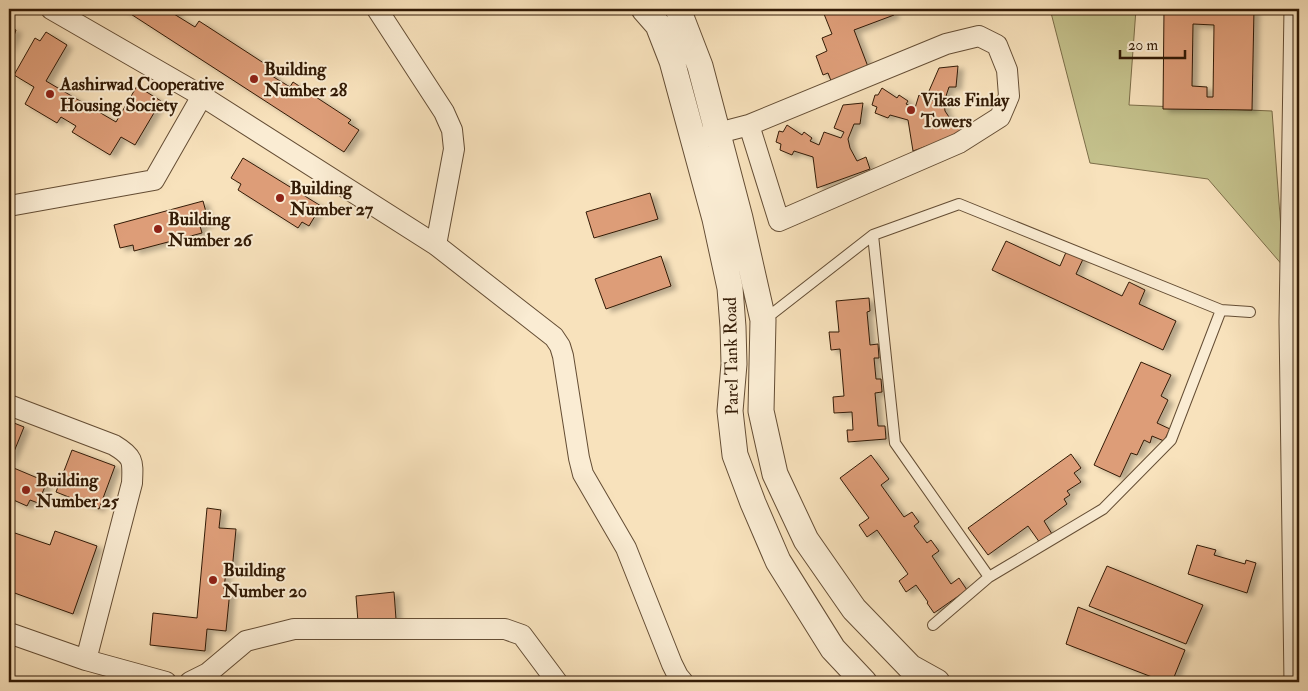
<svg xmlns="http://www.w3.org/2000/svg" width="1308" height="691" viewBox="0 0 1308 691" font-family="'IM FELL Double Pica',serif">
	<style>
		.green { fill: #c4c18c; stroke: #7c6e49 }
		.building { fill: #dd9d78; stroke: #331b06; fill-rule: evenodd; filter: url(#shadow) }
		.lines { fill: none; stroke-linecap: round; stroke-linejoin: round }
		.service-casing { stroke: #644d34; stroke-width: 12 }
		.minor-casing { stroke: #644d34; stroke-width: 22 }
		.tertiary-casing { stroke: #644d34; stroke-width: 27 }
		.service { stroke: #faecd3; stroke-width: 10 }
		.minor { stroke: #faecd3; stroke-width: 20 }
		.tertiary { stroke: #faecd3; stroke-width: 25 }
		.poi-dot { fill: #8f2418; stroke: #faecd3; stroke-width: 2 }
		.labels { text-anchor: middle; stroke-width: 4; stroke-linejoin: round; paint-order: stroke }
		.poi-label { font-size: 18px; font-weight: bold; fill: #331b06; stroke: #faecd3; text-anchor: start }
		.street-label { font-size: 18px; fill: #331b06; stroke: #faecd3 }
	</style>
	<defs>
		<filter id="shadow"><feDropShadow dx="5.5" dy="3" stdDeviation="2.5" flood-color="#0004"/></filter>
	</defs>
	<rect width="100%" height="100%" fill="#f8e2bc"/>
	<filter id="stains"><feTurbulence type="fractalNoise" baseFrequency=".004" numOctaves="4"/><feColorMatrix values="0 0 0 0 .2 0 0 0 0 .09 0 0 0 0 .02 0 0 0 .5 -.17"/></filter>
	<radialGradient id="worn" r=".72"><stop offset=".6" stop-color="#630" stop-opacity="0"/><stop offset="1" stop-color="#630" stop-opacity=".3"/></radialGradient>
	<path class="green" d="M1050 9H1136L1129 105 1272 111 1284 267 1208 179 1090 163Z"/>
	<path class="building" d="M123 9H178L174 14 195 27 199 21 276 71 272 76 290 87 293 82 351 120 348 123 359 130 344 152Z
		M822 9H891L894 15 854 30 870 72 833 86 828 73 823 75 816 56 827 51 822 38 832 34Z
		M1164 9H1254L1252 110 1163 109ZM1193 24 1214 25 1213 97H1207V87L1192 86Z
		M9 27 16 30 9 50Z
		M46 32 67 45 46 81 116 122 137 86 161 101 135 145 121 137 110 155 72 132 76 126 61 117 57 123 25 104 34 87 14 75 35 38 40 41Z
		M958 66 956 87H949L944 102 945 111 953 123 962 121 966 132 913 151 908 120 890 115 888 118 875 113 877 107 872 105 875 95H878L882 88 897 98 899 95 908 101 906 104 915 108 919 95 937 102 940 95 929 91 939 68Z
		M863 103 860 124H854L848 139 850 148 857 161 866 157 870 169 817 188 813 157 794 151 792 155 780 150 781 144 776 142 779 131 783 132 787 125 802 135 804 132 812 138 810 141 819 145 824 132 841 138 844 132 834 128 843 105Z
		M243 158 321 206 309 226 302 222 298 228 238 190 241 184 231 178Z
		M650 193 658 219 594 238 586 212Z
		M203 201 209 223 200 226 202 233 134 251 133 245 120 248 114 225Z
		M1006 241 1060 266 1067 250 1084 257 1076 274 1122 296 1129 282 1145 290 1139 304 1176 321 1163 350 992 270Z
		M661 256 671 286 606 309 595 279Z
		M869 298 870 311 867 312 870 345 878 344 879 358H874L876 379H881L882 392 875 393 878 426H885L886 439 848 442 847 430H853L852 412 834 413 833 397 844 396 840 349 831 350 829 332H839L836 301Z
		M1141 362 1171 375 1161 396 1168 400 1157 423 1170 429 1164 441 1152 436 1150 443 1144 440 1137 455 1131 453 1120 477 1094 465Z
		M9 421 24 427 9 464Z
		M72 450 115 466 99 509 56 492Z
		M1071 454 1081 468 1074 473 1081 482 1067 491 1070 495 1064 499 1067 504 1044 521 1052 534 1040 543 1028 526 988 555 968 528Z
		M871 455 889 479 881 485 904 517 912 512 919 522 914 526 927 543 931 540 939 551 932 556 951 584 959 578 967 590 934 613 927 603 928 602 916 585 906 592 899 581 908 574 877 530 867 537 859 525 869 518 840 478Z
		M9 466 47 482 38 503 30 500 27 506 9 498Z
		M207 508 221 510 219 528 236 529 232 571H226L224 589 230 590 226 631 207 629 205 651 150 645 153 613 197 618Z
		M9 531 50 545 55 531 97 546 73 614 9 591Z
		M1197 545 1216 550 1214 555 1245 564 1246 560 1256 563 1247 593 1188 574Z
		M1107 566 1203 605 1186 644 1089 606Z
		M394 592 396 619 358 622 356 596Z
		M1078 607 1185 650 1172 682H1165L1066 644Z
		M49 678 61 682H47Z"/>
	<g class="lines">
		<g class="service-casing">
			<path id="service" d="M873 235 895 443 989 577 1103 509 1171 440 1221 310
				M764 320 873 235 959 204 1221 310 1250 312
				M933 625 989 577"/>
		</g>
		<g class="minor-casing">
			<path id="minor" d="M51 9 202 96 436 245 554 337 560 346 563 356 579 458 583 474 626 548 672 664 678 676 683 682
				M377 9 444 112 452 130 454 149 436 245
				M703 137 749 125 946 44 979 36 997 45 1007 70 1009 96 1000 117 959 143 779 221 749 125
				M9 206 154 180 202 96
				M9 405 114 445C134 457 133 461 132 483L86 660
				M9 633 86 660 166 682
				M190 682 208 673 246 641 294 629H505L522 635 557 682"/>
		</g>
		<g class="tertiary-casing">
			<path id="tertiary" d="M644 9 658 25 672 61 715 219 730 288 733 327 734 364 730 411 735 455 753 503 778 561 833 649 864 682
				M678 9 700 66 740 218 763 320 761 411 775 474 806 540 854 609 910 667 937 682
				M1297 682 1292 322 1297 9"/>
		</g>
		<use href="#service" class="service"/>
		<use href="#minor" class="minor"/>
		<use href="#tertiary" class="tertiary"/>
	</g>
	<g class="poi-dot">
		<circle cx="254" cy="79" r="5"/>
		<circle cx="50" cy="94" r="5"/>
		<circle cx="911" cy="110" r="5"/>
		<circle cx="280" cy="198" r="5"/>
		<circle cx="158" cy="229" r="5"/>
		<circle cx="26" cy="490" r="5"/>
		<circle cx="213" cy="580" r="5"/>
	</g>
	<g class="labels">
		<g class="poi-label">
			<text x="264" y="75">Building<tspan x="264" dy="21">Number 28</tspan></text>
			<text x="60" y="90">Aashirwad Cooperative<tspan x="60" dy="21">Housing Society</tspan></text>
			<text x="921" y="106">Vikas Finlay<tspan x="921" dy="21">Towers</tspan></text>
			<text x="290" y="194">Building<tspan x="290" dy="21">Number 27</tspan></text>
			<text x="168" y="225">Building<tspan x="168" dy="21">Number 26</tspan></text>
			<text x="36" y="486">Building<tspan x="36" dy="21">Number 25</tspan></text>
			<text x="223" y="576">Building<tspan x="223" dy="21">Number 20</tspan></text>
		</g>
		<g class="street-label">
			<text transform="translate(731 356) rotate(-91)" y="6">Parel Tank Road</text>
		</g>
	</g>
	<rect width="1308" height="691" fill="none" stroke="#f8e2bc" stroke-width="30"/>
	<rect x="10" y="10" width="1288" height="671" fill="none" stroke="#331b06" stroke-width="2.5"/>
	<rect x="15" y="15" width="1278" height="661" fill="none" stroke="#331b06"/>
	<path d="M1120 50v8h65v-8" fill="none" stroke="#331b06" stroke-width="2.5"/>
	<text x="1128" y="50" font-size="15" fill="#331b06" stroke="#faecd3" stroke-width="4" paint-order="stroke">20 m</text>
	<rect width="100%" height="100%" filter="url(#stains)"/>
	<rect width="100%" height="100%" fill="url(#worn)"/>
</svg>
